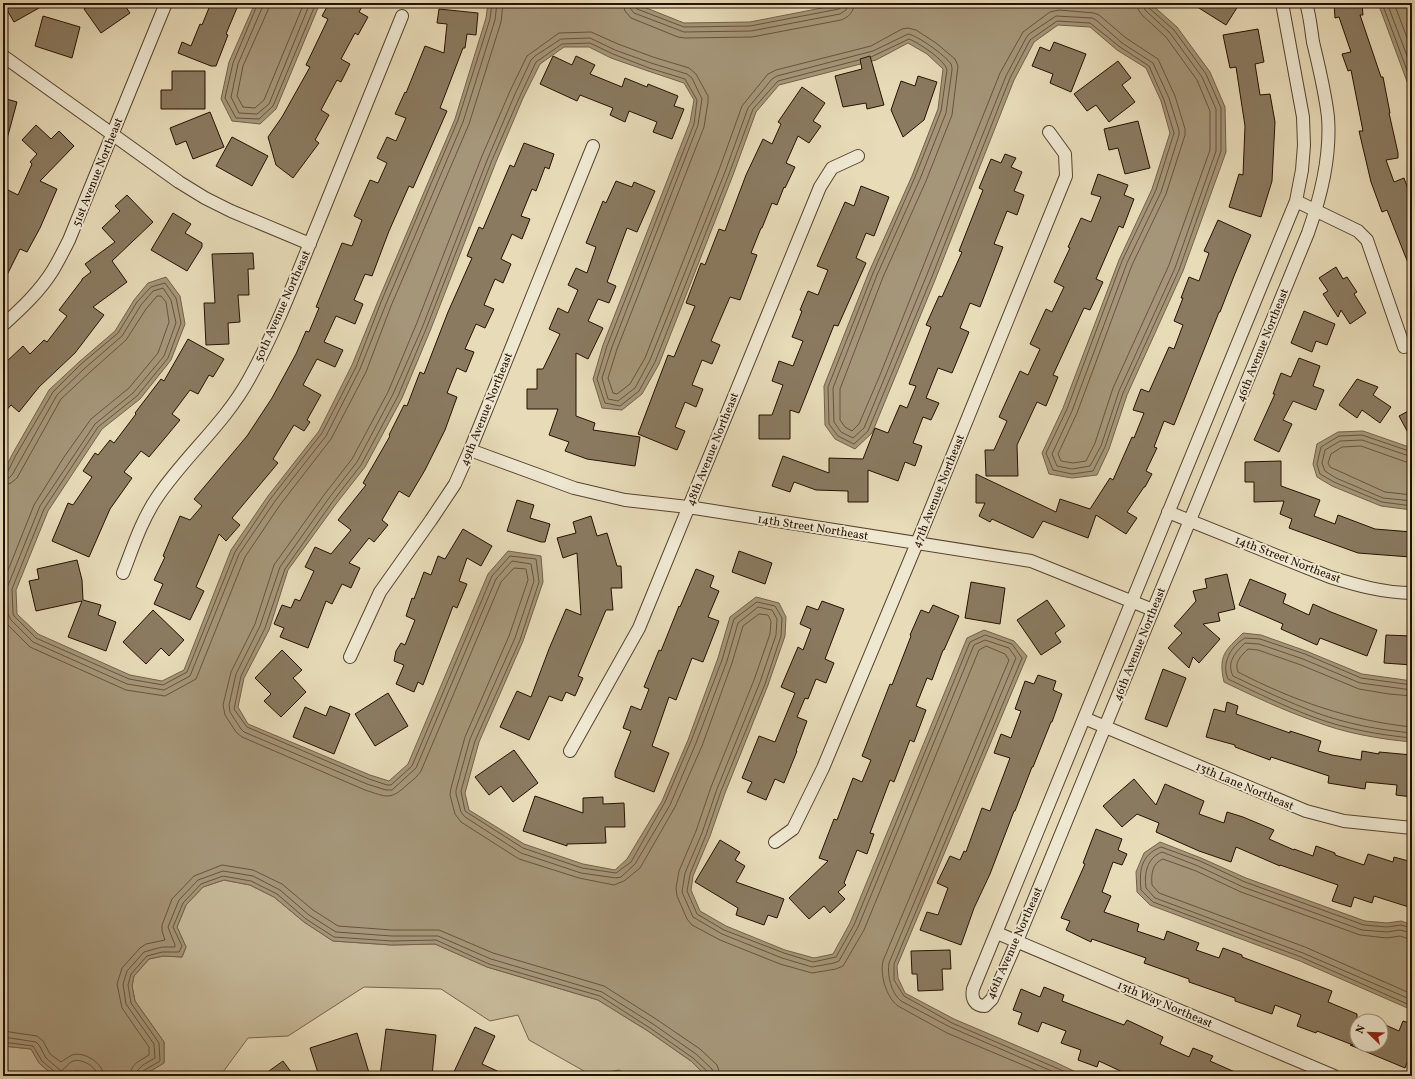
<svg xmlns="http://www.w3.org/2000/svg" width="1415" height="1079" viewBox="0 0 1415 1079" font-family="Vollkorn,serif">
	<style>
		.green { fill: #c6b999; stroke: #76654c }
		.water { fill: #a59679; stroke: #726149 }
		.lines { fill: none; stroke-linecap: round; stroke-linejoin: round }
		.shore { stroke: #66543c; stroke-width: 1 }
		.building { fill: #8a7a60; stroke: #261100 }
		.minor-casing { stroke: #56442e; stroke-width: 14 }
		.minor { stroke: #efe8d1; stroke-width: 12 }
		.labels { text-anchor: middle; stroke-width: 4; stroke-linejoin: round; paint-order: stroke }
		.street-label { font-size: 12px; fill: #261100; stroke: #efe8d1 }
	</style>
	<rect width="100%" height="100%" fill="#e7dbb8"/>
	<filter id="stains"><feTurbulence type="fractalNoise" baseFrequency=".005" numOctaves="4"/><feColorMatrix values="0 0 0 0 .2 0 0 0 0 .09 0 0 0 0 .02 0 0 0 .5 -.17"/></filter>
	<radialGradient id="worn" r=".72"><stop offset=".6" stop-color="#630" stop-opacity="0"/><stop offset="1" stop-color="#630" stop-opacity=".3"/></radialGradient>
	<path class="green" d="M224 880 250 885 274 897 304 922 333 941 392 945 435 944 487 967 598 1000 648 1031 691 1061 706 1076H630L619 1070 591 1075 529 1040 518 1015 490 1021 441 989 364 987 288 1036 248 1038 220 1076H142L164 1063V1042L135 1001 132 986 134 976 149 959 163 956 182 957 186 947 177 927 186 905 203 887Z
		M3 1046 31 1049 39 1063 54 1076H3Z"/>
	<path class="water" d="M255 3H320L276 109 260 124 232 121 221 99 229 62Z
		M488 3H634L684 23 750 22 847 3H1150L1177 27 1210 72 1225 107 1226 152 1183 271 1127 395 1109 449 1097 475 1072 478 1049 474 1042 453 1063 408 1119 260 1152 189 1170 133 1161 101 1146 68 1117 50 1090 27 1058 25 1034 42 1014 80 935 280 872 433 855 449 835 439 825 425 824 386 869 272 912 176 938 109 943 69 927 54 908 43 876 60 779 85 756 112 733 175 659 364 642 394 622 410 602 408 593 379 603 345 690 122 694 100 684 83 648 71 611 58 589 47H564L540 64 523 98 496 162 430 331 402 398 365 467 336 504 288 570 269 630 244 678 238 707 248 724 370 775 389 781 408 764 488 574 508 551 541 556 543 582 523 641 479 742 465 793 469 810 524 844 583 864 615 870 627 859 662 801 688 740 718 658 730 617 756 597 779 603 786 617 785 636 768 685 725 793 710 836 693 876 691 890 700 911 726 926 785 950 814 958 833 954 850 923 967 638 984 630 1014 641 1027 656 897 966 898 978 905 993 954 1019 1055 1062 1084 1076H706L691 1061 648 1031 598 1000 487 967 435 944 392 945 333 941 304 922 274 897 250 885 224 880 203 887 186 905 177 927 186 947 182 957 163 956 149 959 134 976 132 986 135 1001 164 1042V1063L142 1076H93L76 1070 69 1076H54L39 1063 31 1049 3 1046V473L13 453 49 390 79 362 115 331 134 300 148 283 166 277 180 296 185 324 171 360 140 399 102 429 48 511 16 590 17 614 38 634 130 675 162 681 184 670 231 550 268 496 319 431 352 365 378 301 455 119 486 18Z
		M1378 3H1412V95Z
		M1363 431 1412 448V510L1381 506 1332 486 1317 477 1313 464 1317 444 1338 432Z
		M1243 633 1261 635 1306 651 1362 674 1412 681V742C1379 739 1344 733 1314 721 1283 710 1253 696 1224 682 1218 655 1225 651 1243 633Z
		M1160 842 1201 858 1246 878 1365 921 1387 923 1401 921 1412 925V1010L1300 961 1150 905 1137 892 1136 872 1144 853Z"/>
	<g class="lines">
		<path class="shore" d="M258 3 233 63 225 98 236 118 259 119 273 106 316 3
			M263 3 262 8 238 64 231 97 239 113 257 114 269 104 310 3
			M269 3 268 10 243 66 237 96 243 107 255 108 264 100 304 3
			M623 3 625 11 631 18 678 37 685 38 752 37 841 20C849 17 854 12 854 3
			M629 3 630 8 634 13 684 32 751 31 840 14 846 10 848 3
			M634 3 635 6 637 9 684 27 750 26 839 9 842 7 843 3
			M1382 3 1412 84
			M1387 3 1412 69
			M1394 3 1412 51
			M871 57 909 39C919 43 945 60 947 70L941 111 915 177 873 273 828 387 829 424 838 436 854 444 868 431 931 279 1010 78 1030 40 1057 21 1090 23 1120 47 1149 66 1164 100 1174 133 1156 190 1122 261 1067 409 1046 453 1053 470 1072 474 1093 471 1105 447 1123 393 1179 270 1221 151V108L1206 74 1174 30 1149 8 1148 3
			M859 60 778 81 753 109 729 174 655 362 639 391 620 406 605 403 597 379 607 346 694 124 697 100 685 79 649 68 613 54 590 43 562 44 536 62 520 96 492 160 426 329 398 396 361 465 333 501 285 569 265 628 241 676 234 709 247 727 369 779 387 785H391L412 766 492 576 510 556 536 559 539 582 520 640 475 741 461 791 465 811 468 813 523 848 582 868 616 873 631 862 665 802 691 741 722 660 734 619 757 602 775 606 782 618 781 636 765 684 721 791 706 835 690 874 687 891 697 914 724 930 784 953 813 962 836 957 854 925 970 642 985 635 1012 644 1022 658 894 964V980L904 996 952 1023 1075 1076
			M1412 452 1362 435 1339 436 1321 447 1317 464 1320 474 1334 482 1382 502 1412 506
			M1412 457 1362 440 1340 441 1325 450 1322 463 1325 471 1336 478 1383 498 1412 501
			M1412 463 1406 462 1361 446 1342 447 1331 454 1328 463 1330 467 1385 492 1412 495
			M3 474 8 471 16 455 53 392 81 364 118 333 137 302 151 287 165 283 176 298 181 323 168 358 137 396 98 427 44 509 12 589 13 614 15 617 36 638 129 679 163 685 187 672 235 552 271 498 322 433 356 367 381 302 458 120 490 19 492 3
			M3 479 9 478 12 475 57 395 85 368 122 336 141 305 153 291 163 288 171 300 176 323 164 356 133 393 95 424 40 506 7 588 8 614 11 620 33 642 127 684 164 690 190 676 239 554 275 501 326 436 360 369 386 304 463 122 495 20 497 3
			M3 485 11 483 17 478 61 399 89 373 126 340 146 309 157 296H161L166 302 169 322 158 353 129 388 91 419 64 457 34 505 3 583
			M3 618 7 624 30 647 126 690 165 696 196 679 245 557 280 505 331 439 366 372 391 306 469 124 501 22 503 3
			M1412 685 1361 678 1305 654 1260 639 1245 638C1231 646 1221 663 1228 679 1257 693 1286 707 1316 718 1346 729 1380 735 1412 738
			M1412 690 1360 683 1303 659 1259 644 1245 643C1236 652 1226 662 1233 676 1260 689 1288 702 1317 713 1347 724 1380 730 1412 733
			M1412 696 1389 694 1359 689 1301 665 1258 650 1248 649C1241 656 1234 662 1238 672 1292 700 1351 721 1412 727
			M1412 928 1401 925 1387 927 1364 925 1245 882 1200 861 1161 847C1141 855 1139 870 1141 890L1153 902 1301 957 1412 1006
			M1412 933 1400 930 1387 932 1362 930 1243 887 1198 866 1162 852C1147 858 1144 873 1146 888L1155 898 1303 953 1412 1000
			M1412 940 1400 936 1387 938 1360 935 1241 892 1196 871 1163 859C1152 863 1151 875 1152 885L1159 893 1305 947 1412 994
			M3 1031 37 1036 43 1041 50 1054 61 1062C64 1060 68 1057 72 1055 84 1051 103 1063 104 1076
			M3 1037 36 1042 39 1045 46 1058 61 1071C65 1069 68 1063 73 1061 82 1058 97 1067 98 1076
			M3 1042 33 1046 42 1061 55 1072 56 1076
			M130 1076C130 1064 140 1061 149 1055V1047L122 1008 117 984 122 968 140 948 146 944 165 940 162 931V925L172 899 194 876 222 865 253 870 282 884 313 910 338 926 392 930H439L493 953 604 986 656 1019 700 1049 717 1065 719 1071 720 1076
			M136 1076C137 1066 147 1063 155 1058L154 1044 126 1004 123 984 127 971 144 952 162 947H175V945L168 927 179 900 198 880 223 871 253 876 280 890 309 915 336 932 392 936H438L491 959 602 992 653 1024 696 1054 712 1069 714 1076
			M141 1076 143 1071 160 1061 159 1043 131 1003 128 985 131 974 147 956 162 952H179L182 946 173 927 183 903 201 884 223 876 251 881 277 894 306 919 334 937 392 941 436 940 489 964 600 996 650 1028 693 1058 708 1072 709 1076
			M1049 1076 947 1033 898 1006C886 997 880 975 883 961L1009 660 1005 654 986 646 979 650 864 930 843 966 836 969 812 973 780 964 720 940 692 925 687 919 677 896 676 888 679 871 696 831 711 787 754 680 770 634 771 621 768 615 759 614 743 626 732 663 702 746 675 807 640 868 624 881 614 885 579 878 519 859 461 822 455 814 450 795 451 788 465 737 509 636 528 580 526 569 514 568 501 582 421 771C418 776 413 780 408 784 390 801 387 797 365 790L242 737 236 732 225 715 223 705 231 672 255 624 274 565 324 495 352 459 388 392 416 325 482 156 510 91 527 56 559 33 591 32 618 44 653 57 689 68 696 74 708 96V102L704 127 617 349 608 378 613 393 617 394 630 384 645 358 719 170 742 106 768 74 776 70 871 46 902 29 908 28 916 30 936 43 955 59 958 66 952 115 926 181 883 277 840 389V420L845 427 852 431 859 424 880 375 1000 73 1023 32 1050 12 1059 10 1094 13 1099 15 1126 38 1158 59 1175 96 1185 129V135L1166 194 1132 265 1077 413 1058 454 1061 461 1073 463 1086 461 1095 443 1113 388 1169 265 1210 150V111L1197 80 1166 37 1141 14 1138 9 1137 3
			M1063 1076 950 1027 901 1001C891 993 887 975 889 963L1016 658 1009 648 985 640 974 645 858 927 839 961 834 963 812 967 782 958 722 934 693 917 682 892 685 873 702 833 717 789 760 682 776 635 777 619 772 610 758 607 738 623 727 661 696 743 670 805 635 864 621 877 616 878 581 873 521 853 465 817 461 812 456 794V790L470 739 515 638 534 581 531 564 512 561 496 579 416 768 392 790H386L367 784 244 732 241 729 230 712 229 705 236 674 260 626 280 567 329 498 357 462 393 394 422 328 488 158 515 94 531 60 535 56 561 39 590 38 615 50 651 63 687 74 692 78 702 99 698 125 612 347 602 378 608 399 618 401 635 388 650 360 725 172 748 108 772 79 777 76 873 51 908 34C917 35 946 56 951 64 952 67 952 68 952 70L946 113 920 179 877 275 833 388 834 422 841 432 853 438 864 428 926 277 1006 76 1026 38 1029 34 1056 16 1092 18 1096 20 1122 43 1153 63 1169 98 1179 130V135L1161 192 1127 263 1072 411 1052 454 1057 466 1072 469 1090 466 1101 446 1119 391 1175 268 1216 151V109L1202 77 1170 33 1145 10 1143 3"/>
	</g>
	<path class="building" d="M3 3H48L14 22Z
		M93 3H123L130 13 101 33 84 9Z
		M211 3H239L226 34 228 35 216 66H211L178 53 182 42 191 46 200 24 202 25Z
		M329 3H364L359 12 368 17 358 35 355 33 341 59 350 64 341 82 337 80 321 110 329 115 315 140 319 143 293 178 276 165 268 137 282 117 310 67 306 65 328 19 322 16Z
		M1191 3H1240L1226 25Z
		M1334 3H1362L1363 15H1360L1381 77H1383L1390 113H1389L1398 153V158L1386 160 1394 182 1404 178 1412 200V273L1387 210 1382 212 1371 182 1359 131H1363L1351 70 1348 71 1342 54 1351 52 1339 17 1335 18Z
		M439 9 478 13 476 35 467 34 465 48H463L440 108 447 111 413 188 409 186 389 231 372 276 365 274 354 300 363 304 355 324 336 316 324 342 343 350 335 367 317 359 303 385 321 395 307 420 310 422 304 431 294 425 273 459 278 463 232 518 240 525 226 541 219 534 196 587 204 591 190 620 154 604 163 584 154 580 165 557 163 556 180 516 190 520 202 506 194 499 247 436 272 398 296 354 306 331 309 332 319 308 316 307 342 243 352 246 362 220 354 216 370 180 378 183 387 163 377 158 387 137 396 141 406 118 395 114 405 92 406 93 425 46 444 53 447 24 437 23Z
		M43 16 80 27 72 58 35 46Z
		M1258 29 1264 62 1255 64 1260 95 1270 94 1275 122 1272 181 1261 217 1229 207 1239 174 1243 175 1245 126 1236 67 1230 68 1223 35Z
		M1054 42 1086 54 1071 92 1050 83 1053 74 1032 66 1040 47 1050 51Z
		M553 56 572 65 576 56 595 65 590 74 622 87 625 78 647 87 648 84 678 96 674 106 684 109 672 139 653 132 657 122 629 111 625 122 610 115 613 108 580 95 577 101 540 84Z
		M870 56 884 105 867 109 866 103 843 107 835 76 862 69 860 59Z
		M1118 61 1131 78 1122 85 1135 102 1109 122 1096 105 1087 111 1074 94Z
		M172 71H205V109H161V90H172Z
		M918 76 937 82 924 120 903 137 891 110 901 81 915 86Z
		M802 87 825 103 813 121 821 126 809 143 798 136 786 163 795 167 785 188 784 187 777 205 772 203 762 228H761L751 253 757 255 740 300 730 297 711 341 720 345 712 364 702 360 692 385 703 389 696 407 685 402 675 427 685 431 677 450 638 434 668 355 674 357 695 306 686 303 701 263 705 265 719 229 725 231 746 175 763 139 772 144 781 124 778 122Z
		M3 98 17 102 7 139 3 138Z
		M210 112 224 147 193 159 186 141 176 145 170 128Z
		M1138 121 1150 168 1125 174 1118 148 1109 150 1104 129Z
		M36 125 51 139 59 131 74 146 40 181 57 189 40 228 27 252 20 249 3 283V202L8 190 18 195 32 164 30 162 37 154 22 140Z
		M232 137 268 156 252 186 216 166Z
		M524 143 554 154 549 169 545 167 536 191 532 189 521 216 530 219 522 239 512 234 501 259 511 264 503 283 495 279 484 305 494 309 485 328 476 324 465 349 474 352 466 372 457 368 447 393 457 397 445 430 425 470 409 497 399 491 382 520 388 525 374 542 369 538 349 563 360 568 351 588 342 584 332 604 326 601 308 648 280 637 284 628 274 624 282 605 291 608 295 599 300 601 314 571 305 567 315 547 331 554 351 530 338 520 366 485 363 483 390 436 389 435 404 405 407 406 420 372 424 374 448 312 472 258 467 256 479 227 483 229 510 165 514 167Z
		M1005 154 1016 158 1011 167 1022 172 1014 191 1024 195 1017 215 1007 211 994 244 1003 247 980 307 970 303 960 328 969 332 952 373 938 368 926 398 939 403 931 420 923 417 913 443 922 446 915 466 905 462 898 481 868 470V502H848V491L816 490 794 482 790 492 772 486 783 456 829 473V458L863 459 875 428 888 433 900 405 907 408 916 386 909 384 931 327 926 325 939 296 942 297 962 252 959 251 983 190 979 188 991 159 1001 163Z
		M1098 174 1128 185 1124 195 1134 199 1123 228 1119 226 1096 279 1103 282 1090 310 1084 308 1053 375 1058 377 1046 406 1037 402 1017 445 1018 476H986L985 450H994L1007 421 999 417 1020 371 1028 375 1040 349 1030 344 1046 309 1052 312 1064 287 1054 282 1070 248 1068 247 1081 218 1091 222 1101 197 1091 194Z
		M616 181 632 187 634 182 655 191 637 232 627 228 607 282 616 286 609 303 598 299 588 321 603 328 588 359 576 353V416L595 423 593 430 640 437 635 466 587 459 565 451 569 442 549 435 558 409H527V389H537V369H543L560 334 549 329 558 308 568 313 578 290 568 285 576 268 587 273 596 247 586 243 603 201 606 203Z
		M861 186 889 197 874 236 866 233 856 258 866 263 838 326 834 325 799 413 790 410V439H759V415H772L783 385 772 381 779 361 793 366 803 341 792 337 802 311 800 310 808 291 818 295 828 270 817 266 845 202 854 206Z
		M127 195 153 222 112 261 127 282 93 307 104 315 75 353 39 387 19 412 11 405 3 414V365L23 346 30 354 44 340 47 342 67 316 59 310 82 280V279L91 272 85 264 115 242 102 228 120 211 115 206Z
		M173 213 191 224 185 233 202 243V247L187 271 151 250Z
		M1218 220 1251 235 1234 276 1220 312H1219L1174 425 1164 421 1154 447 1157 448 1146 471 1152 474 1145 487H1144L1127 512 1137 518 1126 534 1096 515 1088 538 1043 521 1033 538 992 519 990 522 979 516 985 503H976V474L1056 512 1060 499 1090 509 1110 478 1113 480 1132 437 1134 438 1144 413 1133 410 1141 389 1149 392 1169 347 1174 349 1183 325 1174 321 1183 298H1181L1189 277 1199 281 1209 253 1204 251Z
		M253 253 254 269H248L249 295H238L240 322 228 323 229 344 206 345 204 303H215L212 254Z
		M1336 267 1343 279 1347 277 1357 292 1354 294 1366 313 1350 324 1341 310 1338 317 1323 294 1328 291 1319 278Z
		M1304 311 1335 324 1327 345 1316 341 1312 352 1291 343Z
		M188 339 224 359 213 377 209 375 198 394 190 390 172 414 180 420 149 457 141 451 124 472 132 478 110 509 89 557 52 541 68 503 73 505 92 477 83 471 95 453 98 455 110 440 114 443 136 414 135 413 161 379 164 381Z
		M1299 358 1320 366 1313 386 1324 390 1316 410 1293 401 1283 420 1292 424 1279 452 1254 440 1275 394H1273L1281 373 1291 377Z
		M1357 379 1378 387 1373 395 1391 407 1380 423 1362 410 1357 418 1339 405Z
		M1412 409V440L1399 416Z
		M1281 461V486L1320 500 1314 516 1335 524 1338 515 1375 529 1412 532 1410 557 1358 553 1289 528 1292 519 1280 514 1284 501 1254 502V482H1245V462Z
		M517 500 534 505 530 518 550 524 545 542H541L507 531Z
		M591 516 597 536 607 533 617 566H621L622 588H611L613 610H606L578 676 583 678 575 696 566 692 562 701 549 696 529 740 500 727 517 691 531 697 549 649 566 609 581 615 577 553 563 558 557 538 576 533 573 522Z
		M463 529 492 546 481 566 467 558 459 581 467 584 457 608 453 606 423 685 418 682 414 692 396 684 404 665 394 661 396 651 401 643 405 645 415 620 406 616 412 598 414 599 424 572 431 575 438 556 445 559Z
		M739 551 772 563 765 584 732 572Z
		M77 560 82 580 83 600 101 605 98 615 116 622 106 651 68 637 82 601 36 611 29 581 39 579 37 569Z
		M696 569 714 576 710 587 719 591 708 617 719 621 703 662 692 658 676 700 669 697 652 746 669 753 654 792 615 777V772L631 731 623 728 631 706 641 710 649 689 644 687 659 650 661 651 679 606 680 607Z
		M1227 574 1235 609 1218 613 1220 621 1203 624 1220 639 1199 663 1193 657 1189 668 1168 648 1182 633 1174 626 1196 601 1193 591 1207 588 1205 579Z
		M1250 579 1286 594 1283 603 1309 615 1313 604 1331 612 1377 630 1367 656 1320 638 1317 645 1281 629 1283 624 1239 605Z
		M971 582 1005 588 1000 624 965 618Z
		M1047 600 1065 626 1055 633 1061 642 1041 655 1017 620Z
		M822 601 844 609 825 659 834 663 826 683 816 679 808 699 805 698 797 717 807 721 796 751H797L784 783 775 779 766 800 747 792 752 782 742 778 759 736 775 742 795 693 781 687 798 647 803 650 811 629 800 624 807 606 818 610Z
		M933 605 959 616 944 650H943L932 680 927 678 916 706 926 710 914 742 910 740 894 782 890 780 870 833 874 834 867 854 857 850 844 883 846 885 838 892 845 899 830 913 824 906 809 919 789 898 828 861 819 858 834 819 837 820 853 778 862 782 871 760 862 756 890 684 892 685 911 636 910 635 921 610 929 613Z
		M153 610 184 640 169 656 161 648 146 664 123 642Z
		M1386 635 1412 636V665L1384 663Z
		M282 650 302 670 293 678 306 692 281 717 264 701 271 694 255 678Z
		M1163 669 1186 678 1167 727 1145 719Z
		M1038 675 1056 681 1053 690 1062 694 1052 722H1051L1033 767H1032L1015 811H1014L990 874 974 908 961 945 920 930 927 912 938 915 948 888 937 883 950 856 960 860 964 851 966 852 982 808 990 811 1010 758 994 753 1001 734 1011 738 1021 711 1015 709 1025 681 1034 684Z
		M388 693 408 726 375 746 355 714Z
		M1227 702 1238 706 1236 714 1290 733V731L1321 741 1318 751 1332 755 1361 760 1362 751 1379 754V752L1412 755V797L1396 795 1397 785 1366 782 1365 789 1328 783 1329 776 1271 757 1270 760 1235 747V745L1206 737 1214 709 1225 712Z
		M330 706 350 714 334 754 293 737 305 707 326 716Z
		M514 750 538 783 513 802 501 786 489 795 475 777Z
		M1134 779 1156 805 1165 784 1204 801 1199 814 1224 823 1227 812 1243 817 1274 830 1269 839 1294 850V849L1313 856 1316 846 1335 853V855L1364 865 1368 854 1393 862 1394 857 1412 862V908L1374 896 1372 903 1354 897 1351 907 1332 901 1338 885 1280 865V866L1236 847 1231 862 1199 851 1156 832 1159 823 1137 814 1122 827 1103 806Z
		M535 796 583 813V798L603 797V804L624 803 625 827H605L606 843 567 844V846L523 831Z
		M1096 829 1122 839 1118 850 1127 854 1122 865 1113 862 1102 892 1111 896 1104 912 1139 924 1137 931 1164 940 1167 931 1199 943 1196 950 1219 958 1223 948 1242 955V957L1332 991 1328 1002 1357 1014V1045H1381V1023L1399 1031 1403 1021 1412 1024V1050L1405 1068 1350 1045H1353L1317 1031 1316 1033 1297 1026 1301 1015 1275 1005 1272 1014 1235 1001V998L1189 982V979L1144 963 1146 958 1092 939 1091 942 1066 930 1070 921 1061 918 1085 864 1083 863Z
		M720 840 740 852 735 860 745 866 736 882 784 899 777 918 768 915 764 925 736 915 738 908 695 882Z
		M950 950 951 969H942L943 990 918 991 917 974H912L911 951Z
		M1044 987 1064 995 1062 1001 1124 1025 1127 1020 1163 1037 1160 1044 1189 1057 1193 1048 1213 1056 1210 1061 1244 1076H1131L1099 1061 1097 1067 1078 1060 1081 1050 1061 1043 1066 1031 1042 1022 1038 1032 1018 1024 1022 1013 1013 1010 1021 989 1040 997Z
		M475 1027 495 1036 482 1064 508 1076H452Z
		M386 1029 436 1035 432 1076H380Z
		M357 1033 370 1076H319L310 1048Z
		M283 1061 294 1076H262Z"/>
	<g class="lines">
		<g class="minor-casing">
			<path id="minor" d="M1282 3 1303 117 1304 145 1302 170 1296 201 973 989C971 999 975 1006 985 1006L992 999 1017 941 1308 233C1321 196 1331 157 1328 117 1325 91 1319 67 1313 42 1311 29 1310 16 1306 3
				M3 56 179 182 205 198 231 211 310 244
				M1296 201 1358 231 1367 240 1404 347
				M3 325C22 308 40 291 53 270 59 260 64 250 69 240L166 3
				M470 450 574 488 625 500 688 507 1031 561 1153 610
				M1168 512 1330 577C1356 585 1384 593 1412 593
				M123 573C133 547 142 519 158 496 186 455 225 423 249 379 277 329 297 274 319 221 347 153 374 84 402 16
				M350 657 380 592 431 520 455 484 470 450 593 146
				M1084 718 1306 811 1344 821 1412 828
				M570 751 639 628 820 187 832 168 858 156
				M775 842 793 829 823 768 917 543 1066 176 1065 154 1049 132
				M997 933 1334 1076"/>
		</g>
		<use href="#minor" class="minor"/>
	</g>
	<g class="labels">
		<g class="street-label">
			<text transform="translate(97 172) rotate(-68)" y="4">51st Avenue Northeast</text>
			<text transform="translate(282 306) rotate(-66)" y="4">50th Avenue Northeast</text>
			<text transform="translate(1262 345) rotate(-68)" y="4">46th Avenue Northeast</text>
			<text transform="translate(486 409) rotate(-68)" y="4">49th Avenue Northeast</text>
			<text transform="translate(712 449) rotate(-68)" y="4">48th Avenue Northeast</text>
			<text transform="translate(938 491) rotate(-68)" y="4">47th Avenue Northeast</text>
			<text transform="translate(813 527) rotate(9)" y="4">14th Street Northeast</text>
			<text transform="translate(1288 559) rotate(21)" y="4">14th Street Northeast</text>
			<text transform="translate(1139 644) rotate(-68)" y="4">46th Avenue Northeast</text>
			<text transform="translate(1245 786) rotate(23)" y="4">13th Lane Northeast</text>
			<text transform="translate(1014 943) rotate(-66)" y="4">46th Avenue Northeast</text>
			<text transform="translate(1165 1004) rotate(23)" y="4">13th Way Northeast</text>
		</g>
	</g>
	<rect width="1415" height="1079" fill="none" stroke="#e7dbb8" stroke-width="16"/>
	<rect x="4" y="4" width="1407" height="1071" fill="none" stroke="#261100" stroke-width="2"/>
	<rect x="8" y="8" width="1399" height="1063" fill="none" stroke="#261100"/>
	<g transform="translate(1369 1033) rotate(293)"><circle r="19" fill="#efe8d1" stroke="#9f927d"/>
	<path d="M0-3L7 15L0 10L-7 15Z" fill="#8f2418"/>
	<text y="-6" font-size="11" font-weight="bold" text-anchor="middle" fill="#261100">N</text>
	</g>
	<rect width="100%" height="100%" filter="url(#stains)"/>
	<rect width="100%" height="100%" fill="url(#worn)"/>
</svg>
